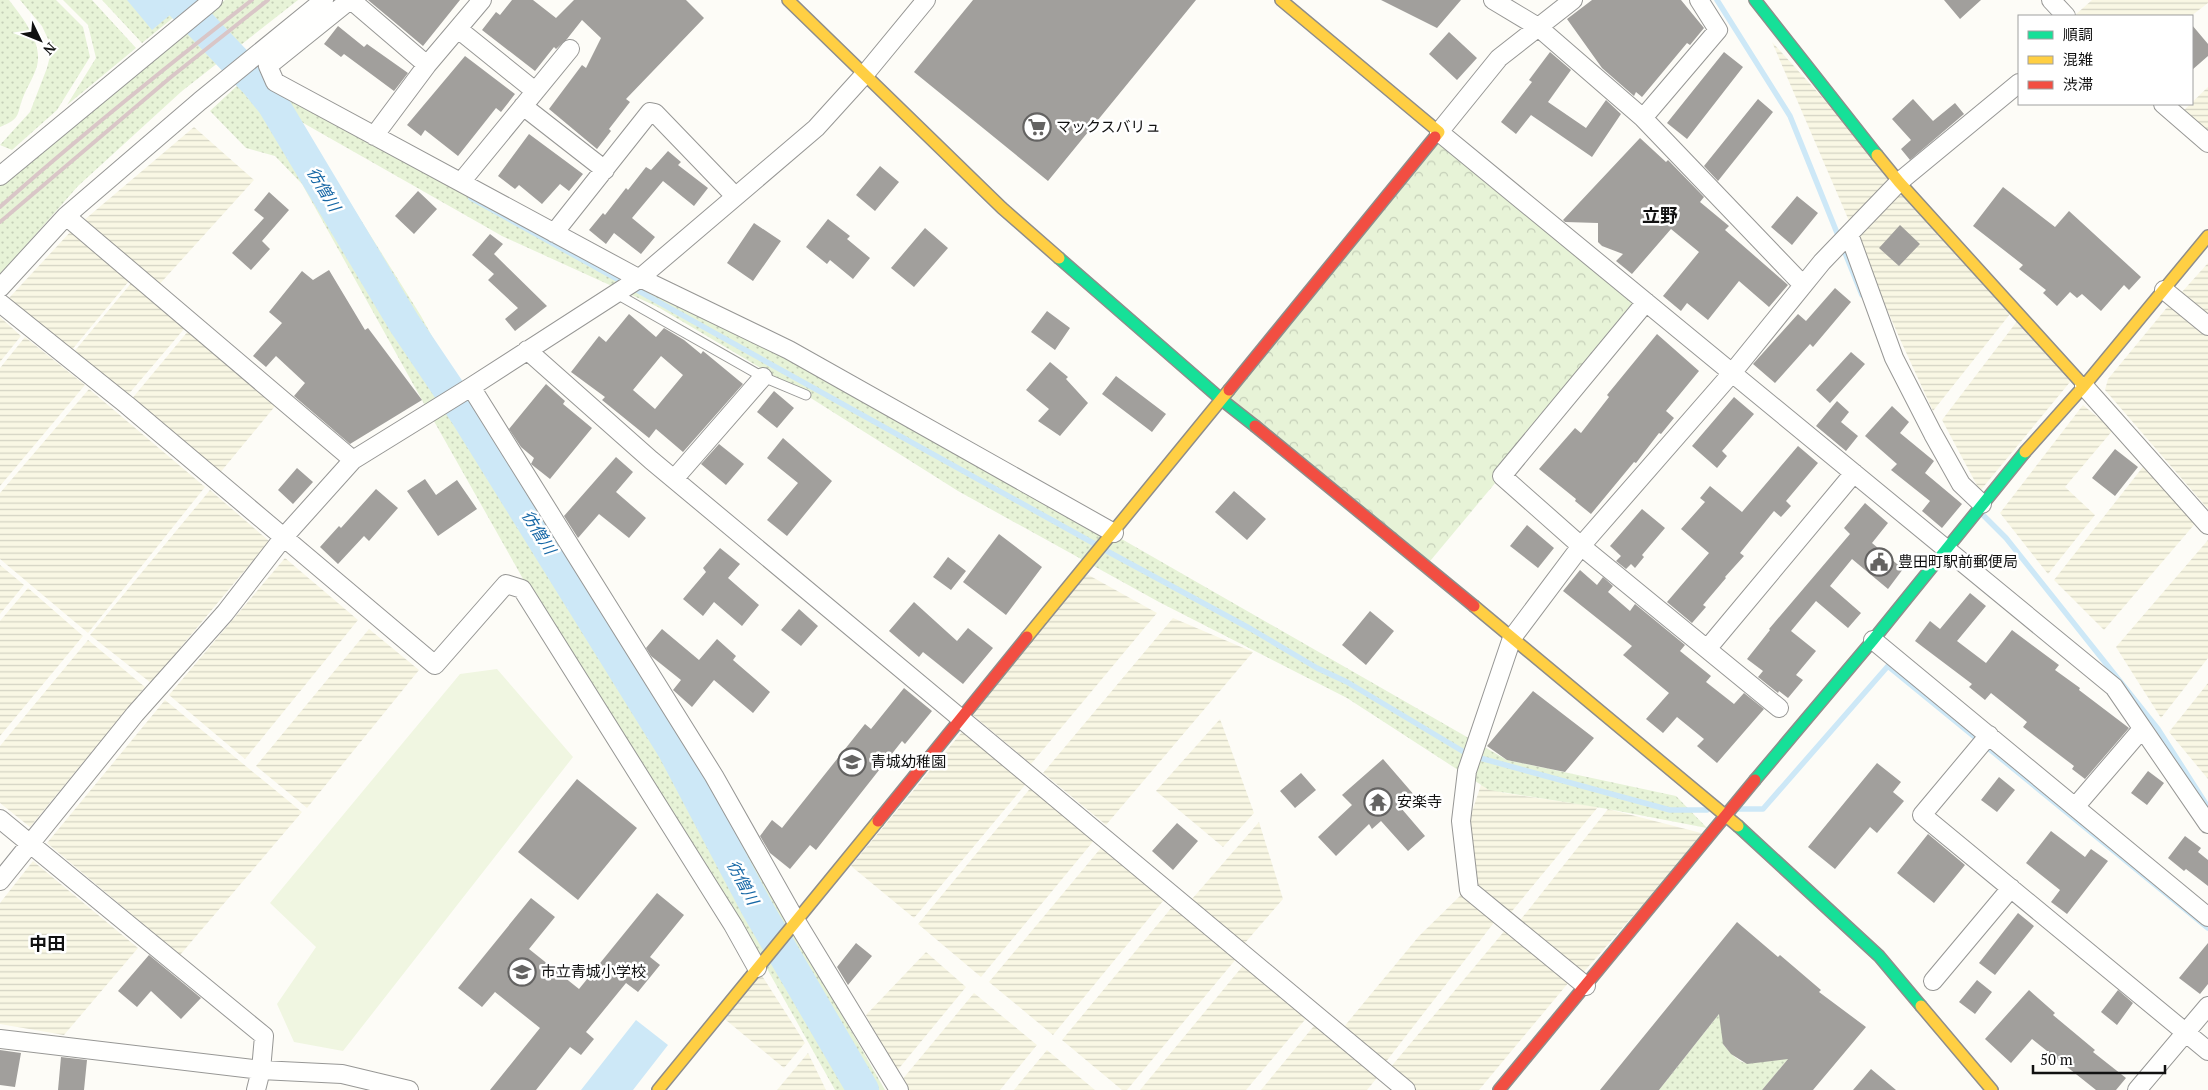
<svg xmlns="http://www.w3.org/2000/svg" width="2208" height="1090" viewBox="0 0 2208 1090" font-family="'PT Serif','Noto Sans JP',serif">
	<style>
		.farmland { fill: url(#farmland-rules) }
		.grass { fill: url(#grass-dots) }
		.park { fill: url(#park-crowns) }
		.pitch { fill: #f0f6e1 }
		.water { fill: #cde8f7 }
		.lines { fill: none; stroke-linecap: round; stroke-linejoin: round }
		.stream { stroke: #cde8f7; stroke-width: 5.5 }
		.river { stroke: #cde8f7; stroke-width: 32 }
		.building { fill: #a19f9c; fill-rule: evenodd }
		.lane-casing { stroke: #979795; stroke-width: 11 }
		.street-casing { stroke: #979795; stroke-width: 20 }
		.fast-casing { stroke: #8e8d8b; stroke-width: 14 }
		.slow-casing { stroke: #8e8d8b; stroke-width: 14 }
		.jam-casing { stroke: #8e8d8b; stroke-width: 14 }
		.lane { stroke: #fffffe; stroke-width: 9 }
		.street { stroke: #fffffe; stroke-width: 18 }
		.fast { stroke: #16e098; stroke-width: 11 }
		.slow { stroke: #ffcf43; stroke-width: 11 }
		.jam { stroke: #f24e42; stroke-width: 11 }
		.rail { stroke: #d9c6c7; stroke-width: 4 }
		.labels { text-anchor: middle; stroke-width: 5; stroke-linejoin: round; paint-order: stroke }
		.poi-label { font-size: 15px; fill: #111; stroke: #fff; text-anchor: start }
		.water-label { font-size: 16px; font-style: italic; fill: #1768a6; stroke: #fff }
		.quarter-label { font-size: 18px; font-weight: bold; fill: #111; stroke: #fff }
	</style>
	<defs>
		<pattern id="farmland-rules" width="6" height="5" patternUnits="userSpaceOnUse" patternTransform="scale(1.25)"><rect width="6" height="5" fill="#f9f7e4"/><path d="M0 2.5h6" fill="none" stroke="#d4d3c3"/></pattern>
		<pattern id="grass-dots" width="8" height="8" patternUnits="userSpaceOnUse" patternTransform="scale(1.25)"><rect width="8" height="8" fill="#e7f3d7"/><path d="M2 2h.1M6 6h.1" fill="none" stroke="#c5cfb8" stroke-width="1.8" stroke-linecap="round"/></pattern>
		<pattern id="park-crowns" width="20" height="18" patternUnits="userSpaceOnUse" patternTransform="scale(1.25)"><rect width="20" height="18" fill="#e7f3d7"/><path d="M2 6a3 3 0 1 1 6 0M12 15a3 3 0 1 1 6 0" fill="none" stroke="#c5cfb8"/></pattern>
	</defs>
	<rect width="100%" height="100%" fill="#fdfcf7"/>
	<path class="farmland" d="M2092 0H2208V3L2191 16H2074Z
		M1772 42 2014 309 1933 411 1899 337Z
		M2208 87V134L2182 112Z
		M194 127 254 180 157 287 83 221Z
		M73 229 129 281 71 351 9 298Z
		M2208 263V316L2181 293Z
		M132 282 184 329 127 396 73 353Z
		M2169 305 2208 336V509L2105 390 2108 379Z
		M2021 316 2075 376 1980 491 1942 420Z
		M0 317 21 336 0 362Z
		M189 330 276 405 219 474 130 401Z
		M25 337 85 385 0 486V368Z
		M89 389 205 487 88 633 0 559V493Z
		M2083 405 2113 430 2065 487 2095 515 2048 574 2000 513Z
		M2146 463 2205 512 2104 630 2054 580Z
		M210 490 269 541 151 683 90 635Z
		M2208 540V658L2161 718 2116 647Z
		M285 558 358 620 245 759 169 695Z
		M0 565 24 585 0 614Z
		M1083 572 1157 613 1031 764 968 711Z
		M28 588 83 636 0 736V621Z
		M1173 618 1253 652 1106 825 1043 773Z
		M369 629 419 670 307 808 256 766Z
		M88 640 145 687 30 827 0 803V746Z
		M2208 683V779L2169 732Z
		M165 700 302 812 180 955 47 843Z
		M1220 719 1254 813 1223 847 1156 791Z
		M966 727 1030 779 914 918 851 866Z
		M1033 785 1096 838 981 977 918 924Z
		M1481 785 1504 793 1598 807 1508 916 1469 890 1463 838Z
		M1608 809 1705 834 1581 975 1518 923Z
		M1259 822 1283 899 1238 951 1241 953 1127 1090H1122L1062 1040 1177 901 1185 907Z
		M1105 843 1168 895 1053 1035 989 982Z
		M33 861 138 948 64 1035 0 1024V903Z
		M1461 895 1496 920 1385 1063 1338 1034 1419 936Z
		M1506 929 1569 982 1479 1090H1416L1390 1068Z
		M926 952 966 987 896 1072 866 1015Z
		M1246 962 1309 1015 1246 1090H1140Z
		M757 968 805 1043 784 1068 721 1016Z
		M974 993 1037 1045 1000 1090H907L901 1081Z
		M1318 1021 1381 1073 1367 1090H1261Z
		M1047 1050 1095 1090H1014Z
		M808 1053 826 1090H777Z"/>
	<path class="grass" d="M0 0H9C23 18 43 43 37 66 34 76 28 86 24 95 16 113 23 118 0 127Z
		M20 0H56L83 27 90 57 57 110 12 150 0 145 30 112 47 68 52 48 42 26Z
		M63 0H92L136 48 67 105 96 58 88 25Z
		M102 0H195L142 43Z
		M225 0H298L182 91 78 186 0 275V178Z
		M255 69 421 150 963 448 1507 760 1676 796 1707 828 1608 809 1489 790 1347 698 1159 602 958 491 806 395 658 307 502 236 298 120 421 316 466 399 512 451 759 855 837 1006 885 1090H835L738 917 591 699 422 400 302 184 275 156 246 148 210 111Z
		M1727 1004 1723 1044C1745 1072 1752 1066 1777 1048L1789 1058 1762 1090H1659Z"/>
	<path class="park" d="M1439 132 1646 302 1426 566 1222 400Z"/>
	<path class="pitch" d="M497 669 573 757 343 1051 294 1042 277 1004 316 947 270 903 460 674Z"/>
	<path class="water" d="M127 0H188L152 30Z
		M636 1020 668 1045 633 1090H581Z"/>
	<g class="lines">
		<path class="stream" d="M1717 0 1790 116 1862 295
			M256 83 276 92
			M471 198 1095 544
			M1982 514 2006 538 2158 729 2208 807
			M1105 550 1251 629 1317 668 1347 682 1469 755 1670 810H1707
			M1738 809H1763L1888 666 2208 928"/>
		<path class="river" d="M177 0 256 83 273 104 404 323 466 415 673 749 757 908 863 1090"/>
	</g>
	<path class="building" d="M368 0H460L423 46Z
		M512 0H533L556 18 574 0H686L704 18 626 99 630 102 609 129 611 131 597 149 549 109 582 65 586 68 601 38 582 20 567 39 556 49 554 47 535 71 482 30 496 12 500 15Z
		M973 0H1196L1048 181 914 72Z
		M1381 0H1461L1437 28Z
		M1592 0H1681L1704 28 1690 45 1687 43 1642 97 1636 92 1634 96 1602 68 1567 19Z
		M1944 0H1981L1960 19Z
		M2192 25 2208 44V56L2192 70Z
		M338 26 364 47 367 44 408 73 394 91 344 54 341 57 324 44Z
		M1449 32 1477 58 1457 80 1429 54Z
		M1550 52 1571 70 1548 102 1586 128 1606 100 1621 114 1592 157 1531 115 1516 134 1501 122 1532 82 1529 80Z
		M1724 52 1743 67 1687 139 1667 123Z
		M465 56 515 94 501 112 496 108 458 156 425 130 421 136 407 125Z
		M1758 99 1773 112 1718 181 1704 166Z
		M1913 99 1933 121 1955 103 1964 114 1910 160 1901 149 1911 140 1892 119Z
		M529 134 583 174 569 191 560 184 542 204 519 185 515 189 498 176Z
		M1640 138 1666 162 1668 160 1704 197 1700 202 1729 226 1725 230 1788 285 1769 307 1739 281 1708 320 1687 303 1681 311 1663 296 1699 252 1671 229 1632 274 1616 261 1623 254 1602 246 1598 242V223L1565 222 1563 220Z
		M668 151 681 162 678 165 708 188 694 206 663 181 632 218 655 237 641 254 614 233 606 244 589 230 603 213 605 215 626 188 628 190 646 167 651 170Z
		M880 166 899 182 875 211 856 195Z
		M2003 187 2055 227 2069 211 2141 277 2129 290 2124 285 2101 311 2082 294 2077 298 2070 292 2057 306 2043 293 2046 290 2019 269 2023 265 1973 226Z
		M418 191 437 209 414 234 395 216Z
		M269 192 289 210 262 241 270 249 251 270 232 253 264 218 254 210Z
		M1797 196 1818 213 1792 245 1771 227Z
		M828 219 850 236 847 239 870 258 853 279 830 260 827 264 806 247Z
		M754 223 781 241 753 281 727 263Z
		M1900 225 1920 244 1899 266 1879 248Z
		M925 228 948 248 914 287 891 268Z
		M490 234 503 244 494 254 547 306 515 331 505 319 518 308 488 280 494 274 472 255Z
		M329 270 365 330 368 328 422 400 350 444 294 396 305 383 276 356 266 367 253 356 282 323 269 312 302 271 313 280Z
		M1835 288 1851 302 1813 347 1810 344 1775 383 1753 364 1798 314 1806 321Z
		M1047 311 1070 328 1055 350 1031 332Z
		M629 314 656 337 664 328 684 340 701 354 703 351 743 384 683 452 656 429 649 438 602 400 605 397 571 372 599 336 606 342ZM661 356 683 375 655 409 633 390Z
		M1657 334 1699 371 1666 411 1674 418 1661 434 1659 433 1636 463 1634 462 1591 514 1575 501 1576 499 1539 469 1575 428 1581 433 1609 397 1607 395Z
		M1851 352 1865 364 1830 403 1816 390Z
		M1050 362 1068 377 1066 379 1088 403 1060 436 1038 421 1049 409 1026 390Z
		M1116 376 1166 414 1152 432 1102 394Z
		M546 384 565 401 563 404 592 428 550 479 531 464 534 458 521 447 509 429Z
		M774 391 794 408 777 428 757 412Z
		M1734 397 1754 414 1722 451 1727 456 1717 468 1692 446Z
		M1837 401 1849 412 1841 422 1858 436 1846 451 1816 426Z
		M1892 406 1909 422 1900 433 1934 461 1925 473 1962 504 1942 528 1922 511 1930 501 1891 470 1897 464 1865 436Z
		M783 438 832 481 787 536 767 520 798 483 767 458Z
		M719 444 744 464 726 485 701 464Z
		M1798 446 1818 463 1786 501 1791 506 1781 517 1774 511 1740 553 1744 556 1725 577 1726 578 1703 605 1706 607 1692 623 1667 602 1709 553 1681 529 1705 502 1700 498 1710 486 1742 512Z
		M2115 449 2138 467 2115 496 2092 478Z
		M616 457 633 472 616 492 646 518 629 538 599 514 578 538 564 516Z
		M297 468 313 482 293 504 278 490Z
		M425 479 436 495 457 480 477 509 438 536 407 491Z
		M376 489 398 508 369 541 364 536 338 564 320 547 339 526 341 528Z
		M1234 491 1266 519 1247 540 1215 512Z
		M1865 503 1888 523 1872 543 1903 569 1888 589 1852 559 1830 586 1861 613 1848 628 1816 601 1791 631 1816 651 1796 675 1803 680 1788 698 1779 691 1778 693 1758 677 1763 671 1747 659 1770 630 1769 629 1850 534 1844 528Z
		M1642 509 1665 528 1642 555 1644 557 1635 568 1631 564 1626 569 1616 561 1621 556 1610 546Z
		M1527 525 1554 548 1538 568 1510 546Z
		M999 534 1042 567 1006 615 963 582Z
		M720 548 740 564 728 578 759 605 742 626 714 602 703 616 683 599 706 572 703 568Z
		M948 557 966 571 951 590 933 577Z
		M1580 570 1597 585 1603 577 1613 586 1608 592 1630 611 1635 604 1685 645 1680 651 1711 676 1706 682 1734 704 1744 693 1764 709 1717 763 1697 746 1704 739 1677 717 1663 733 1646 719 1669 693 1623 655 1632 646 1563 591Z
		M1970 593 1986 606 1957 641 1986 663 2012 630 2059 665 2055 670 2080 688 2079 690 2129 728 2085 779 2072 769 2074 766 2023 727 2027 722 1991 693 1985 700 1969 687 1972 684 1915 641 1930 621 1940 629Z
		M914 602 957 641 968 628 993 648 963 684 923 652 919 657 889 631Z
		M799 609 818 626 801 646 781 630Z
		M1370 611 1394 631 1366 665 1342 645Z
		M662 629 699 660 717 639 736 656 733 660 770 692 753 713 714 680 692 707 673 690 681 680 651 656 646 648Z
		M904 688 932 711 905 744 902 741 816 850 810 845 790 869 770 853 760 836 772 820 782 828 865 724 871 729Z
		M1533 691 1594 738 1565 772 1507 760 1487 746Z
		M1383 759 1415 796 1401 808 1425 836 1408 851 1381 821 1372 829 1369 824 1336 856 1318 837 1352 805 1342 795Z
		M1877 763 1901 782 1893 792 1904 801 1877 833 1870 827 1835 869 1808 847Z
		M2148 771 2164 783 2147 805 2131 793Z
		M1301 773 1316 790 1295 808 1280 791Z
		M1999 777 2015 790 1997 812 1981 800Z
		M577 779 637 828 578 900 518 852Z
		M1177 823 1198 841 1173 870 1152 851Z
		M2051 831 2085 857 2091 849 2108 861 2067 914 2051 902 2060 890 2026 863Z
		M1928 834 1965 865 1934 903 1897 873Z
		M2185 836 2201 848 2198 852 2208 860V886L2186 869 2184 871 2168 858Z
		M657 893 684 915 650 957 660 965 638 992 626 983 586 1032 594 1039 581 1055 570 1047 536 1090H490L540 1028 495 992 482 1007 458 988 531 898 555 917 529 949 579 989Z
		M2018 913 2034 926 1995 975 1979 963Z
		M1737 922 1778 957 1780 955 1821 990 1819 992 1866 1027 1813 1090H1762L1788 1059 1747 1064 1731 1054 1723 1044 1719 1014 1659 1090H1600Z
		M856 943 872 956 848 985 837 967Z
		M2208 943V984L2200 994 2179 978Z
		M149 955 201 998 181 1019 151 991 137 1007 118 991Z
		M1977 980 1992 992 1975 1014 1959 1002Z
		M2029 990 2055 1013 2053 1015 2095 1050 2093 1052 2126 1078 2116 1090H2096L2032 1039 2011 1063 1985 1039Z
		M2118 990 2133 1003 2117 1025 2101 1012Z
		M0 1050 21 1053 15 1087 0 1085Z
		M61 1057 87 1060 84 1090H58Z
		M1871 1069 1896 1090H1853Z"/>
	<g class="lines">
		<g class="lane-casing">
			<path id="lane" d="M615 293 763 377 806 395"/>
		</g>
		<g class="street-casing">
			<path id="street" d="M350 0 268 66 275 82 638 278
				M351 0 427 65
				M1493 0 1538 27 1643 118
				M1573 0 1499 58 1439 132 2114 687 2208 824
				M1699 0 1718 30 1643 118 1803 285
				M2051 0 2066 16
				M458 29 535 91
				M2163 104 2208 143
				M523 106 605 170
				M374 136 427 65 482 0
				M0 176 213 0
				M461 182 570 49
				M66 216 353 460
				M554 233 650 112 655 113 735 196
				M1849 234 1894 358 1933 434 1961 484 1982 504
				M640 278 789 350 1114 533
				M0 288 66 216 200 101 324 0
				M2164 290 2208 326
				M1646 302 1502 476 1581 546 1779 708
				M0 303 127 405 435 665 506 584 522 589 733 925 757 968
				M527 350 651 460 1406 1090
				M2084 386 2208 525
				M471 387 714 776 796 921 899 1090
				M674 479 763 377
				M1873 640 2208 917
				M1707 649 1854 473
				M1989 735 1922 815 2208 1051
				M2075 807 2142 729
				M0 819 264 1036 261 1070 256 1090
				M0 881 135 714 225 613 283 538 353 460 471 387 640 278 816 128 865 74 926 0
				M1933 981 2011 888
				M1586 986 1469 890 1461 821 1467 771 1512 638 1581 546 1732 373 1822 262 1899 182 2019 83
				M0 1039 261 1070 342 1074 409 1090
				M2137 1090 2208 1006"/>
		</g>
		<g class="fast-casing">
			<path id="fast" d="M1755 0 1877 155
				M1059 258 1222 400 1255 426
				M1755 780 1873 640 2025 452
				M1738 826 1879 956 1921 1006"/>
		</g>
		<g class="slow-casing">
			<path id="slow" d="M788 0 1002 208 1059 258
				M1281 0 1439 132 1435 137
				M1877 155 1899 182 2084 386
				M2025 452 2084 386 2208 236
				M1474 606 1738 826
				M1027 637 1229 390
				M1921 1006 1992 1090
				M658 1090 878 821"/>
		</g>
		<g class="jam-casing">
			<path id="jam" d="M1229 390 1435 137
				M1255 426 1474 606
				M878 821 1027 637
				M1499 1090 1755 780"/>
		</g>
		<use href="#lane" class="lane"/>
		<use href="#street" class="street"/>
		<use href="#fast" class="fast"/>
		<use href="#slow" class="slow"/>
		<use href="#jam" class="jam"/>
		<path class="rail" d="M0 207C82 134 166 67 252 0
			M0 222 171 77 268 0"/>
	</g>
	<defs>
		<g id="supermarket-ring" transform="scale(1.4375)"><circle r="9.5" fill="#fff" stroke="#646362" stroke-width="1.5"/><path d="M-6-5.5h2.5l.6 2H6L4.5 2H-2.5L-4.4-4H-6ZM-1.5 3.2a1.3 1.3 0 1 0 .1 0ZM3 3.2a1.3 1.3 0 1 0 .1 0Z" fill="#646362"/></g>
		<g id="civic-ring" transform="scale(1.4375)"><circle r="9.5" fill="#fff" stroke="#646362" stroke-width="1.5"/><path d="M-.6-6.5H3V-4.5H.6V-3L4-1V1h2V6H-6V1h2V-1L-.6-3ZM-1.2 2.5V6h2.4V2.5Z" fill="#646362"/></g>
		<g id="school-ring" transform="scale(1.4375)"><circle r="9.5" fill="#fff" stroke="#646362" stroke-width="1.5"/><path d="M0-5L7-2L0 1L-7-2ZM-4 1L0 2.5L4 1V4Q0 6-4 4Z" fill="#646362"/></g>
		<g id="temple-ring" transform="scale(1.4375)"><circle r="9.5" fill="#fff" stroke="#646362" stroke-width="1.5"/><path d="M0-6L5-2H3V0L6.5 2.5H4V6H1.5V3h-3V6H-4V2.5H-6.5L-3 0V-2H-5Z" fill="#646362"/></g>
	</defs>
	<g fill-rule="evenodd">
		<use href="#supermarket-ring" x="1037" y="127"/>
		<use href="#civic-ring" x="1879" y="562"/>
		<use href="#school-ring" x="852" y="762"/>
		<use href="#temple-ring" x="1378" y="802"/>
		<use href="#school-ring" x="522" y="972"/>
	</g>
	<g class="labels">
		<g class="poi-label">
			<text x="1056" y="132">マックスバリュ</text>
			<text x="1898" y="567">豊田町駅前郵便局</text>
			<text x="871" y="767">青城幼稚園</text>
			<text x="1397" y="807">安楽寺</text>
			<text x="541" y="977">市立青城小学校</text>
		</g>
		<g class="water-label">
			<text transform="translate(324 189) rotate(59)" y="6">彷僧川</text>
			<text transform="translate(539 532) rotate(58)" y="6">彷僧川</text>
			<text transform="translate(743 882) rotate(62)" y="6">彷僧川</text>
		</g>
		<g class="quarter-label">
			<text x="1660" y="222">立野</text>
			<text x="47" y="950">中田</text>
		</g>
	</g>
	<rect x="2018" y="15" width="175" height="90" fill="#ffffff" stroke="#a0a0a0"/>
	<rect x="2028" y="31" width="25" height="8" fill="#16e098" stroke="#a0a0a0"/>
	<text x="2063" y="40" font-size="15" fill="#111111">順調</text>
	<rect x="2028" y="56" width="25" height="8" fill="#ffcf43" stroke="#a0a0a0"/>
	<text x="2063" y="65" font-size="15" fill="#111111">混雑</text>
	<rect x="2028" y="81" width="25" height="8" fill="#f24e42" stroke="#a0a0a0"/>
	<text x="2063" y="90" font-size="15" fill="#111111">渋滞</text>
	<g transform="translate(40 40) rotate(133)" stroke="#ffffff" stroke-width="4" paint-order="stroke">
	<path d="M0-4L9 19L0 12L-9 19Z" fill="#111111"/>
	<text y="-8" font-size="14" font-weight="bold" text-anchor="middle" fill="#111111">N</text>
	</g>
	<path d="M2033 1065v8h132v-8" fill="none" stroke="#111111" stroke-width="2.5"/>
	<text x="2040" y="1065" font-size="15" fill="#111111" stroke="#ffffff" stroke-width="4" paint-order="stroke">50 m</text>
</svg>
